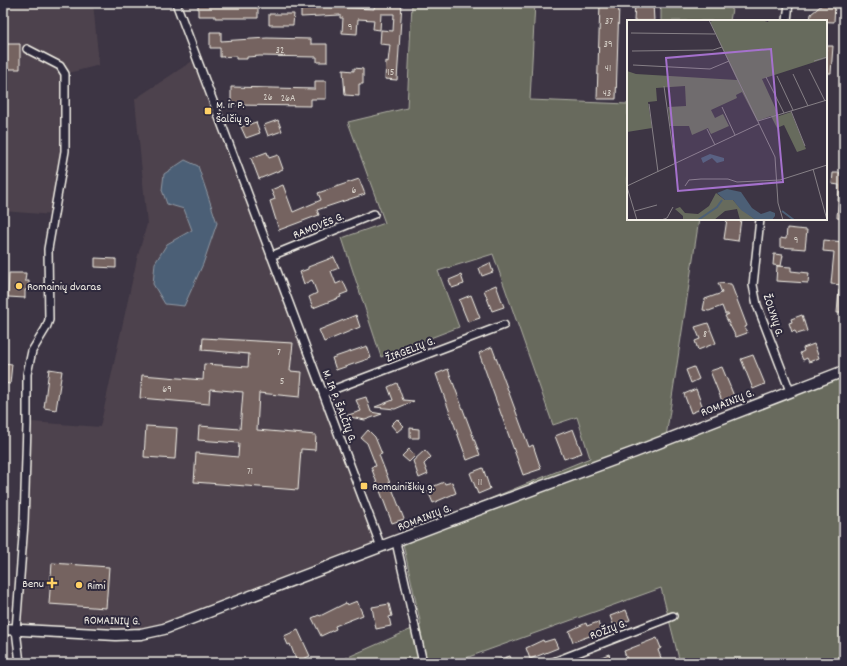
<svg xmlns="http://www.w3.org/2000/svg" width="847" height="666" viewBox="0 0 847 666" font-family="Dekko,sans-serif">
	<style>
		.built { fill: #4e434d }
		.green { fill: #676b5d; stroke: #aeaea2 }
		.water { fill: #4c5f76; stroke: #8f99a4 }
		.building { fill: #746361; stroke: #f4f1e8 }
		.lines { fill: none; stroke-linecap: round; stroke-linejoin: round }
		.minor-casing { stroke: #f4f1e8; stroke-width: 10 }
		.secondary-casing { stroke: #f4f1e8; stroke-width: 13 }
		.minor { stroke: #2f2a3d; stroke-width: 7 }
		.secondary { stroke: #2f2a3d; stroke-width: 10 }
		.poi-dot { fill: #ffd166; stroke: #2f2a3d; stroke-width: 1.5 }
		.labels { text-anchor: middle; stroke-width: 4; stroke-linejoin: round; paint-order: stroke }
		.number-label { font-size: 10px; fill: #d4cec6 }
		.poi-label { font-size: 12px; fill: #f4f1e8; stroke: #2f2a3d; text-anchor: start }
		.street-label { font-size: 12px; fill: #f4f1e8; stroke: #2f2a3d }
		.inset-river { fill: none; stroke: #4c5f76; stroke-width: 2 }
		.inset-road { fill: none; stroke: #868086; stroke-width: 1 }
		.view { fill: #a571cd; fill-opacity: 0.15; stroke: #a571cd; stroke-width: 2 }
		.inset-edge { fill: none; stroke: #f4f1e8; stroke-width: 2 }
	</style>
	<rect width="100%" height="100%" fill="#3d3544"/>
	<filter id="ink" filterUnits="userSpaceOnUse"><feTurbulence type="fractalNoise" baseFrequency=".025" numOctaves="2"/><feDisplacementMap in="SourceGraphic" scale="8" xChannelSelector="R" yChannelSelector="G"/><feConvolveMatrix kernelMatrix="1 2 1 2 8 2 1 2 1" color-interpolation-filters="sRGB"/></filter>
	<g filter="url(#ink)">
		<path class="built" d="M3 3H93L99 65 65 74V151L54 215 3 211Z
			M194 60 376 545 158 627 133 630 24 626 22 621 31 422 100 427 137 259 147 224 135 99Z"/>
		<path class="green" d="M412 3H535L530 100 628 104V219H699L666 437 844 371V663H680L661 588 452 663H348L346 658 421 625 401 535 590 458 577 417 553 425 493 254 438 271 459 327 381 357 342 238 385 223 348 122 407 108Z
			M661 3H733L730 21H661Z"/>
		<path class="water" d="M185 160 198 166 217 223 203 264 184 306 165 304 153 284 155 263 167 244 192 230 184 209 167 204 162 190 164 174Z"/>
		<path class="building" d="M198 3H258V18H215V16H198Z
			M307 3H330V7L374 9 375 3H402L397 80 385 79 386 61 388 62 390 45 380 44 381 30 393 31 394 14H381L380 30 373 29 374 20 358 19 357 34 342 33 343 18H340V15L301 17V4Z
			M600 3H619L616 99H597Z
			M635 3H653L654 21H634Z
			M824 3H835L834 22 810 21 811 14Z
			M269 14H294L293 25H269Z
			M210 32H221V41L267 38 311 39V44H327V62H317V57L260 56 247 57V59H236V56L220 57V48H210Z
			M3 44H20V69H3Z
			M826 46H833L831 73H826Z
			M354 68 363 69V84H359V96L345 95 343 70 354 71Z
			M315 81H326V99H311V106L231 105V87L315 89Z
			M278 120 282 131 268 136 264 125Z
			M256 122 260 133 246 138 241 127Z
			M267 152 269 158 278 155 283 169 259 179 251 158Z
			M833 173H844V219L837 218 839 185 832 184Z
			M359 179 365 194 317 210 319 215 279 230 270 201 275 199 271 190 283 185 293 212 321 200 318 193Z
			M727 219H741L738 241 724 239Z
			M787 228 807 230 805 249 780 247V238L786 239Z
			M824 240 844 242V285L831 284 834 252 823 251Z
			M774 254 783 255 781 266 773 265Z
			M334 257 339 268 331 271 336 284 343 281 348 292 340 295 341 297 313 308 309 297 317 293 312 280 304 284 300 272 308 269V267Z
			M95 258 116 259V268L95 267Z
			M490 263 493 272 482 276 479 268Z
			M777 266 791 267V271L809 273 808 283 776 281Z
			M9 273H26L25 281H29V290H25V298L8 297Z
			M461 275 464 284 452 288 449 280Z
			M718 283 731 284 747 326 745 327 747 333 736 337 725 316 729 314H725L722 306 709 311 703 310 705 299 722 293Z
			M496 285 504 307 492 311 484 290Z
			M839 290H844V313H837Z
			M471 295 480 318 468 322 459 300Z
			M356 315 360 327 324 342 319 330Z
			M802 315 807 331 797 334 795 331 792 332 789 323 792 322 791 319Z
			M708 323 716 343 698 350 695 341 700 339 695 327Z
			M203 338 293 343 290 371 302 372 300 397 259 393 257 430 316 435 315 450 301 449 298 490 194 482 196 453 238 457 239 443 198 440 199 426 240 429 243 392 210 389 209 404 140 398 142 375 203 380 204 364 248 367 249 354 202 350Z
			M814 344 819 358 809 362 807 358 803 360 800 353 804 351 803 348Z
			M367 346 371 358 336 370 332 358Z
			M492 347 529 447 533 445 541 469 523 475 479 353Z
			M753 355 765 384 753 389 741 359Z
			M3 363 12 364 10 384 3 383Z
			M694 367 699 379 691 383 686 370Z
			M722 367 734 396 722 401 710 371Z
			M49 369 62 371 56 410 44 408Z
			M448 369 480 455 467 460 436 374Z
			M397 383 403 400 414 401 395 409 375 407 393 400 388 387Z
			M696 389 703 408 691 413 684 394Z
			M366 397 371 412 382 414 365 420 345 416 361 411 356 400Z
			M397 419 404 426 397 432 391 425Z
			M146 426 177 428 175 459 144 457Z
			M410 428 419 429V438H410Z
			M573 429 582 453 564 459 555 436Z
			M368 430 375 437 382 454 379 455 404 519 392 523 371 467 376 466 367 443 361 438Z
			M409 449 415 456 409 462 402 456Z
			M425 450 431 457 424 464 428 474 419 478 413 461Z
			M483 468 490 489 478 494 470 473Z
			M444 482 445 484 452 482 456 493 433 503 427 489Z
			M52 563 109 567 106 608 49 604Z
			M357 601 363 615 335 626 336 629 321 636 312 618 319 615 320 616 346 603 347 605Z
			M389 604 392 616 389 617 391 626 376 629 372 607Z
			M626 610 630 620 614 626 610 616Z
			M598 622 601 632 573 642 569 631 586 623 587 626Z
			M298 630 310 656 297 662 290 644 288 645 284 636Z
			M657 638 661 648 658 650 663 663H628L624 651Z
			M554 639 558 648 530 659 526 648 543 640 544 642Z
			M609 654 612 663H588V662Z
			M510 656 513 663H492V662Z"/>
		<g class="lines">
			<g class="minor-casing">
				<path id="minor" d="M176 3 381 547
					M787 21 789 3
					M760 219 753 285 757 305 790 391
					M271 256 374 214
					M324 393 504 325
					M396 542 423 663
					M20 663 16 630 24 523 27 425V374L32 351 46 328 49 320 48 249 65 151V74L60 66 27 49
					M551 663 673 616"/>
			</g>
			<g class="secondary-casing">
				<path id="secondary" d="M3 629 116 635 141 634 164 629 472 512 635 452 844 371"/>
			</g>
			<use href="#minor" class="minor"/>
			<use href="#secondary" class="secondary"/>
		</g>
	</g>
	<g class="poi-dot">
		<rect x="204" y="107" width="8" height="8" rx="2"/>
		<circle cx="19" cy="286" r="4"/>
		<rect x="360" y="482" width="8" height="8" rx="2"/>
		<path d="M50 577h4v4h4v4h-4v4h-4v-4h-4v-4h4z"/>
		<circle cx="79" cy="585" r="4"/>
	</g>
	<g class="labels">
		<g class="number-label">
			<text x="609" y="24">37</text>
			<text x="350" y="30">9</text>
			<text x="608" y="47">39</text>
			<text x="280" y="53">32</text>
			<text x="608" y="71">41</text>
			<text x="391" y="75">15</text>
			<text x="607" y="96">43</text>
			<text x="268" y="100">26</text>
			<text x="288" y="101">26A</text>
			<text x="354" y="193">6</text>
			<text x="796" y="243">9</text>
			<text x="705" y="337">8</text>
			<text x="279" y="355">7</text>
			<text x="282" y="384">5</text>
			<text x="167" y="392">69</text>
			<text x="250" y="474">71</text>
			<text x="480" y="485">11</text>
		</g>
		<g class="poi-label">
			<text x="216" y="108">M. ir P.<tspan x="216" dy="14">Šalčių g.</tspan></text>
			<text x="27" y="290">Romainių dvaras</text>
			<text x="372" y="490">Romainiškių g.</text>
			<text x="44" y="587" text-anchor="end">Benu</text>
			<text x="87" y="589">Rimi</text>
		</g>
		<g class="street-label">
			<text transform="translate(318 225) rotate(-22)" y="4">RAMOVĖS G.</text>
			<text transform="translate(774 315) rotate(72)" y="4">ŽOLYNŲ G.</text>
			<text transform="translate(410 349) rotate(-21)" y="4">ŽIRGELIŲ G.</text>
			<text transform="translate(727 402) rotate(-22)" y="4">ROMAINIŲ G.</text>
			<text transform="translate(340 406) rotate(69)" y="4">M. IR P. ŠALČIŲ G.</text>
			<text transform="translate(424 517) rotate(-21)" y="4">ROMAINIŲ G.</text>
			<text transform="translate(112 620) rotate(1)" y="4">ROMAINIŲ G.</text>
			<text transform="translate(608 629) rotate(-21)" y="4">ROŽIŲ G.</text>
		</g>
	</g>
	<g transform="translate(627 20)">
		<rect width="200" height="200" fill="#3d3544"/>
		<path d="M87 0H134L141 2 142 0H200V38L135 59 152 96 164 92 179 129 170 132 157 105 150 108 144 96 130 101 115 72 109 75 110 78 84 90 88 98 96 94 102 106 84 114 81 108 65 115 62 106H43L41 87 59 86 58 66 29 68 30 81 21 82 25 108 0 112V51L9 54 110 60 83 2ZM89 173 98 180H106L113 188 129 200H113L110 189 98 191 87 200H56V196L48 189 53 187 58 193 71 194 82 186Z" fill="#676b5d"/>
		<path d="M83 134 97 138V141L90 143 85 138 76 143 74 138ZM100 169 114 172 125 188 134 194 143 191 148 193V196L145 200H129L114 190 106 180H98L90 173Z" fill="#4c5f76"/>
		<path class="inset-river" d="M155 191 167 200M71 200 90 187 95 180"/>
		<path class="inset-road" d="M82 0 148 137 151 183 156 200M4 13 88 14M5 31 86 30 95 27M187 41 200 37M6 45 83 49 102 41M182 49 198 81M166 54 181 86M150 56 166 90M139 57 157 93M37 66 48 144M22 84 31 152M95 87 108 115M164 91 178 126M131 101 200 80M80 109 88 125M186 149 200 200M0 166 132 104M58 166 62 160 74 159H101L110 162 153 160 200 145M0 167 10 200M8 191 30 185M34 200 40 198 46 187"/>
		<path class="view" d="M144 29 156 162 51 171 39 38Z"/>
		<rect width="200" height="200" class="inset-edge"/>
	</g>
	<rect width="847" height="666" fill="none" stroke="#2f2a3d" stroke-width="16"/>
	<rect x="8" y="8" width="831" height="650" fill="none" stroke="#f4f1e8" stroke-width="1.5" filter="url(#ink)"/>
</svg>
